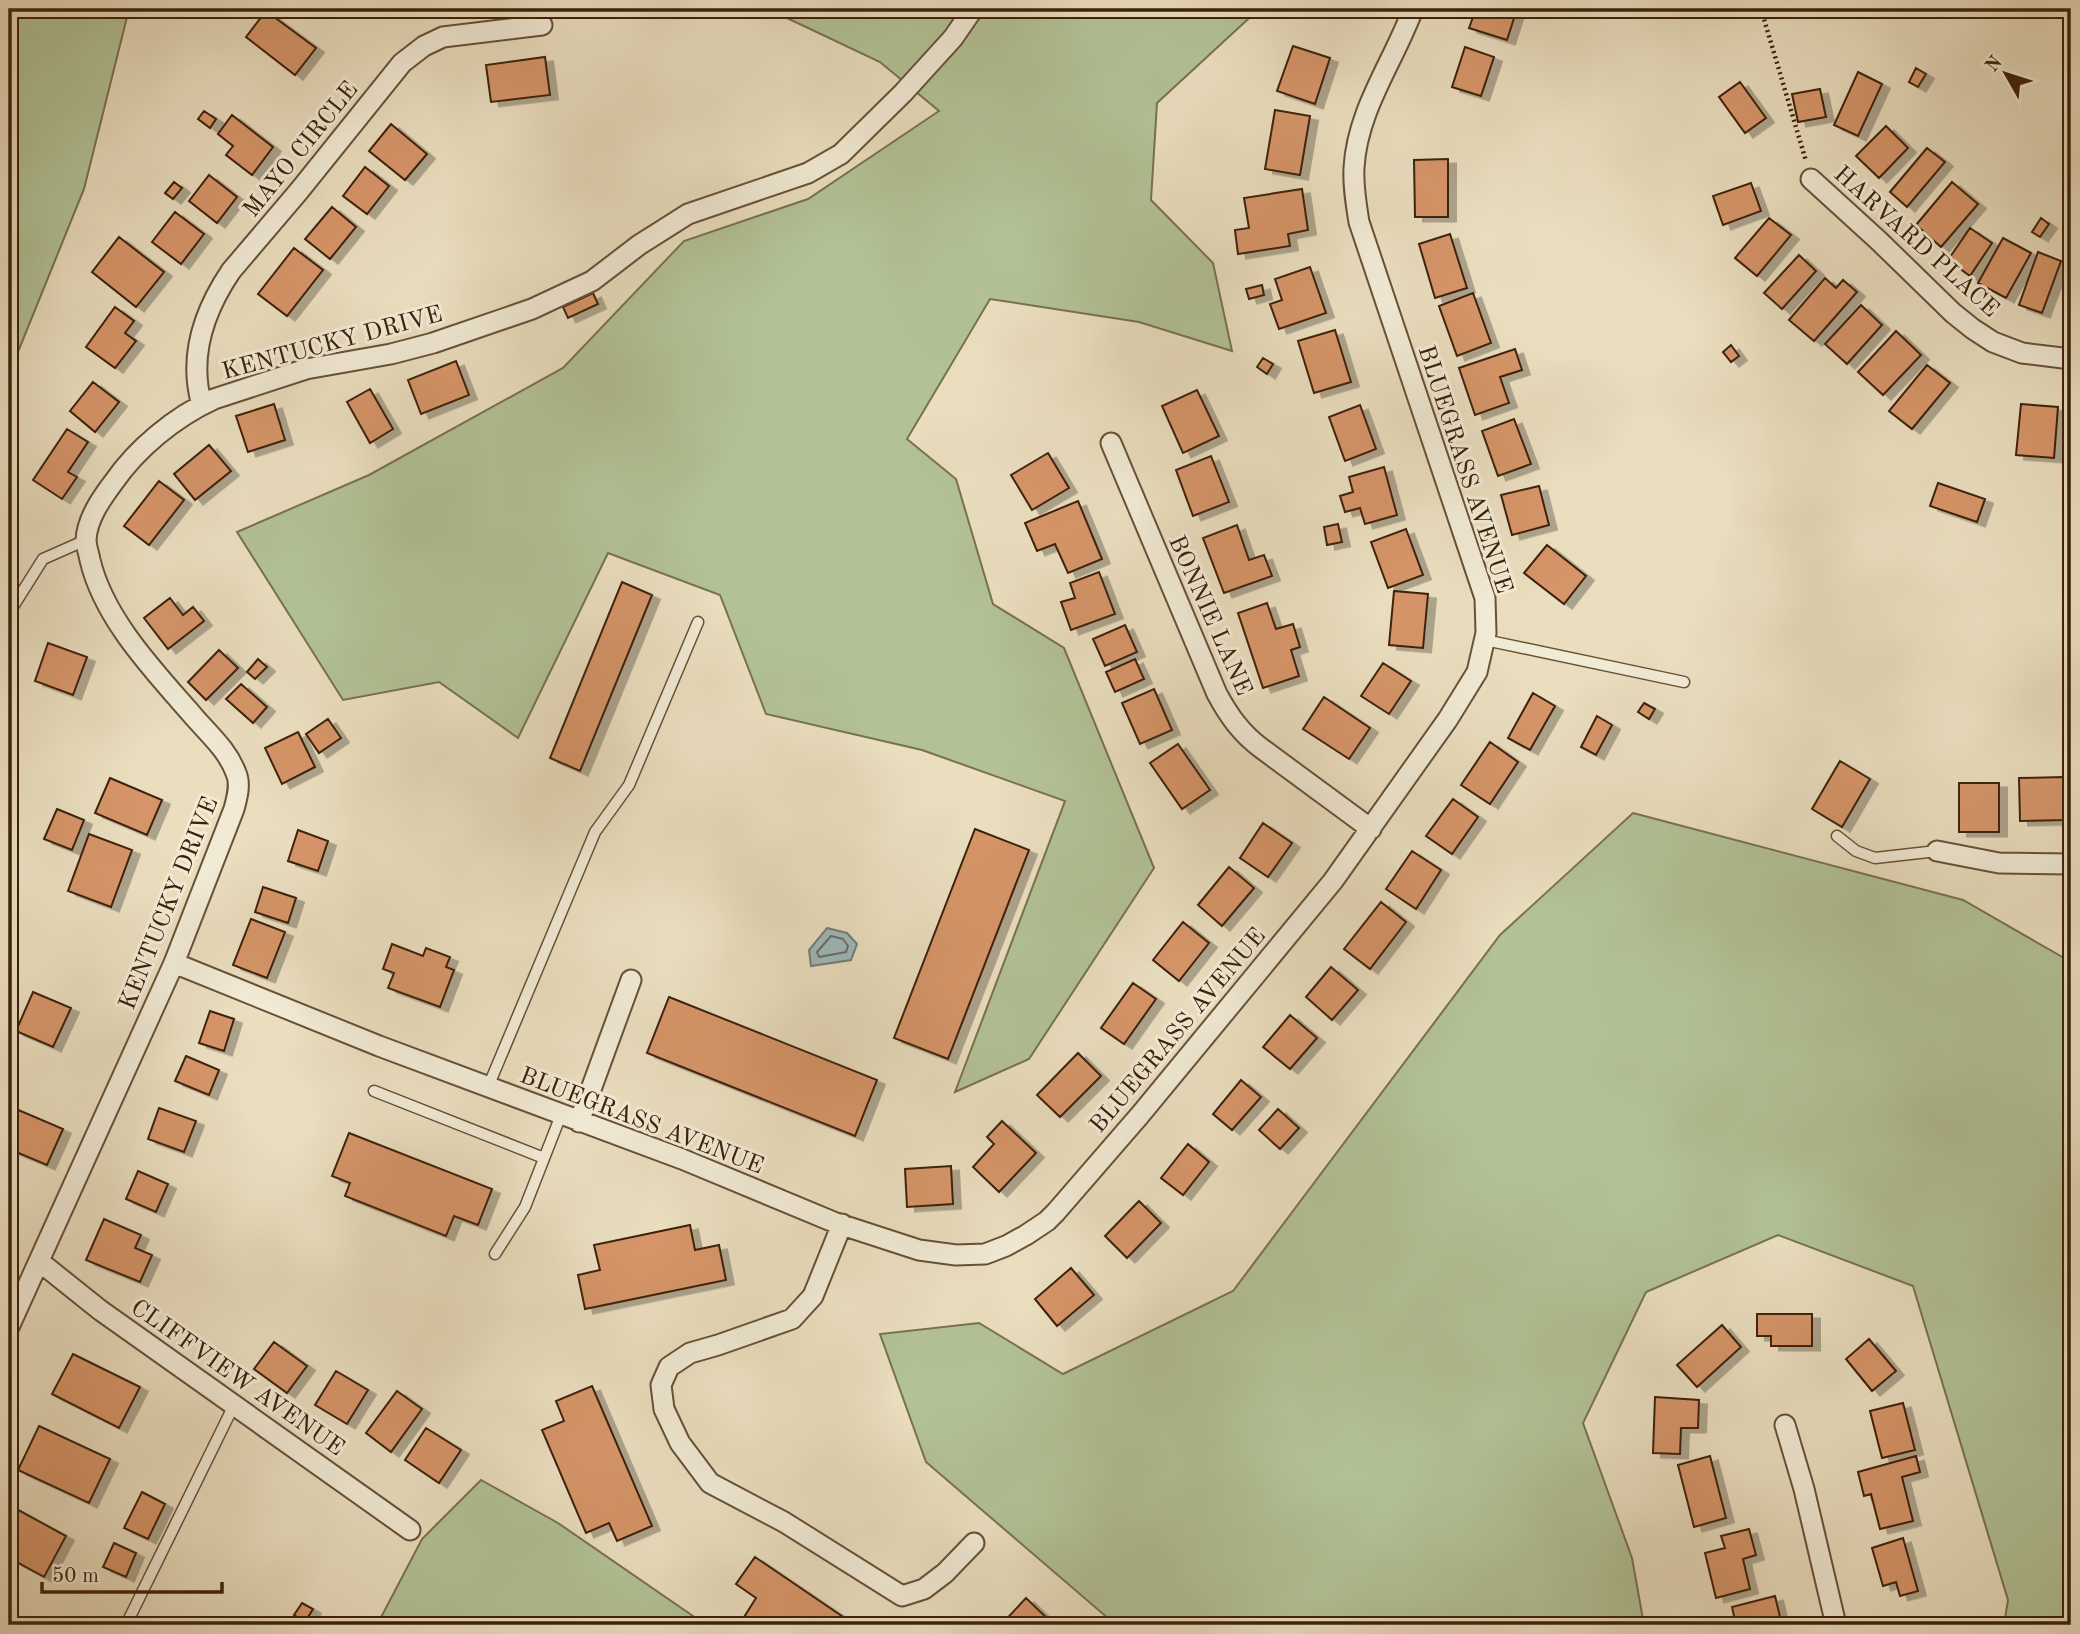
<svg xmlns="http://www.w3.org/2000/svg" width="2080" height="1634" viewBox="0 0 2080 1634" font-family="'Old Standard TT',serif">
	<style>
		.green { fill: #b2c296; stroke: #787150; stroke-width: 2 }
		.water { fill: #9db9bd; stroke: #777c75; stroke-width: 2 }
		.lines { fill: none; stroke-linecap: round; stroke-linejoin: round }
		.shore { stroke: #6d6c64; stroke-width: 2 }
		.building { fill: #d69569; stroke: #3d200a; stroke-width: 2; filter: url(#shadow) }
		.lane-casing { stroke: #685037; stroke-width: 13 }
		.street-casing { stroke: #685037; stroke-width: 23 }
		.path { stroke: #3d200a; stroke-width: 4.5; stroke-dasharray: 2 3.5; stroke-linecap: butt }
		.lane { stroke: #f1ead5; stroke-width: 10 }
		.street { stroke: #f1ead5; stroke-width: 19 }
		.labels { text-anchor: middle; stroke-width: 6; stroke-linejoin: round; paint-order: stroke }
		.street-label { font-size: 24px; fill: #3d200a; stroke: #f1ead5 }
	</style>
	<defs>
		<filter id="shadow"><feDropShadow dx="8" dy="4.5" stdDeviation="0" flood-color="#0004"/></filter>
	</defs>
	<rect width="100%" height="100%" fill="#eadebf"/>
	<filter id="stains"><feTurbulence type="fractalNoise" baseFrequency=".00286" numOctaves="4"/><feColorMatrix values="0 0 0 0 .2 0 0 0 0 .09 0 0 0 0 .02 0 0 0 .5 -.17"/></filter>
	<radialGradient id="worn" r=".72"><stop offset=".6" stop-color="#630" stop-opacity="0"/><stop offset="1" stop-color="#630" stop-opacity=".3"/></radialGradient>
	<path class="green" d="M9 9H129L84 189 9 374Z
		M768 9H1259L1157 103 1151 200 1213 263 1232 351 1139 322 990 299 907 439 956 479 993 604 1064 648 1154 868 1029 1059 955 1092 1065 801 922 750 766 714 720 595 608 553 518 738 439 682 343 700 237 532 369 475 563 368 684 241 808 199 939 111 880 62Z
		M1633 813 1963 900 2071 962V1625H2004L2008 1600 1913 1286 1778 1235 1646 1292 1583 1423 1632 1558 1644 1625H1104L1109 1619 926 1462 880 1334 979 1323 1063 1374 1233 1291 1500 935Z
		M481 1480 558 1523 706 1625H377L422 1539Z"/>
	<path class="water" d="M827 928 847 933 857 944 851 960 811 966 809 950Z"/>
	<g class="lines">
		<path class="shore" d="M831 936 843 939 848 946 846 952 819 957 817 952Z"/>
	</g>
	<path class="building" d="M1476 9H1517L1507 40 1469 28Z
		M266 11 316 48 295 75 246 37Z
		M1293 46 1330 58 1315 104 1277 91Z
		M1465 47 1494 57 1481 96 1452 87Z
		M545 57 550 95 491 102 486 65Z
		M1916 68 1926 74 1918 87 1909 82Z
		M1858 72 1882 84 1858 136 1834 125Z
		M1740 82 1766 118 1745 133 1719 97Z
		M1820 89 1826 117 1798 122 1792 94Z
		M1275 110 1310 116 1300 175 1265 169Z
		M204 111 216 119 210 128 198 119Z
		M232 115 273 147 252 175 226 155 233 146 218 134Z
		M391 124 427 154 405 180 369 151Z
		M1886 126 1908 148 1879 178 1856 156Z
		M1927 148 1945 162 1907 207 1890 192Z
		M1448 159V217H1415L1414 160Z
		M365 167 389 186 367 214 343 196Z
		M209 175 237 197 217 223 189 201Z
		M174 182 182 188 173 199 165 193Z
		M1952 182 1978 204 1941 247 1916 225Z
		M1751 183 1761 211 1723 225 1713 196Z
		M1302 189 1308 230 1288 234 1290 246 1238 254 1235 230 1249 228 1244 198Z
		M332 207 356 227 330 259 305 239Z
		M175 212 204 234 181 264 152 242Z
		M1769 218 1791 235 1757 276 1735 258Z
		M2041 218 2049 224 2040 237 2032 232Z
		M1970 228 1992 243 1970 276 1948 260Z
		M1450 234 1467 288 1435 298 1419 244Z
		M119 237 164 272 136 307 92 272Z
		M2003 238 2031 253 2006 298 1978 283Z
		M294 248 323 270 287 316 258 294Z
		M2038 252 2061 261 2042 313 2019 305Z
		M1799 255 1816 271 1782 309 1764 293Z
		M1310 267 1326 313 1279 329 1270 304 1282 300 1275 279Z
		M1825 278 1836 288 1843 280 1857 292 1814 341 1789 320Z
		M1262 285 1264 295 1249 299 1246 289Z
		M593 293 598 304 568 318 563 307Z
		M1473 293 1491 343 1457 356 1439 306Z
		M1861 305 1882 325 1847 364 1825 344Z
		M115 307 134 321 125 333 136 341 115 368 86 347Z
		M1335 330 1351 382 1314 393 1298 341Z
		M1896 331 1921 355 1883 395 1858 372Z
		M1731 345 1739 356 1731 362 1723 352Z
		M1515 349 1522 370 1500 377 1509 403 1475 415 1459 368Z
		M1263 358 1273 364 1267 374 1257 367Z
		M456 361 469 395 421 414 408 380Z
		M1927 365 1950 383 1912 429 1889 411Z
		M93 382 119 402 95 432 70 411Z
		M370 389 393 429 370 443 347 402Z
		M1197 390 1219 436 1183 453 1162 406Z
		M274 404 285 440 248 452 236 416Z
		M2021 404 2058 407 2054 458 2016 455Z
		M1360 405 1376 449 1345 461 1329 417Z
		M1514 419 1531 464 1498 476 1482 431Z
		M67 429 88 442 68 472 77 477 62 499 33 480Z
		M209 445 231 471 195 500 174 474Z
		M2069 448H2071V494L2066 493Z
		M1048 453 1069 488 1032 510 1011 475Z
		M1211 456 1229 502 1193 516 1176 470Z
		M1384 467 1397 515 1365 524 1360 508 1345 512 1340 496 1353 492 1349 477Z
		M159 481 184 500 149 545 124 526Z
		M1938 483 1985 499 1977 522 1930 506Z
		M1539 486 1549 525 1512 535 1501 495Z
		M1078 501 1102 559 1068 573 1055 544 1037 551 1025 523Z
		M1338 524 1342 542 1327 545 1324 527Z
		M1237 525 1249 560 1264 555 1272 576 1224 593 1203 538Z
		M1406 529 1423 575 1388 588 1371 542Z
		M1547 545 1586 576 1564 604 1524 573Z
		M1099 572 1115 614 1071 630 1061 602 1075 598 1070 583Z
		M2067 572H2071V602H2066Z
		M622 582 652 595 580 771 550 758Z
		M1394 591 1428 594 1423 648 1389 645Z
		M170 598 183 615 193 607 204 621 168 649 144 618Z
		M1267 603 1276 629 1293 624 1300 647 1291 650 1299 676 1263 688 1238 613Z
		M1125 625 1137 652 1105 666 1093 639Z
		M48 643 87 657 73 695 35 681Z
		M219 650 238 668 206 700 188 682Z
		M258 659 267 667 255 679 247 672Z
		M1135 659 1144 679 1115 692 1106 672Z
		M1383 663 1411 681 1389 714 1361 696Z
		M241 684 267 707 253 723 226 699Z
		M1154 689 1172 730 1140 744 1122 703Z
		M1533 693 1555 706 1530 750 1508 738Z
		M1324 697 1370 728 1349 759 1303 729Z
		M1644 703 1655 709 1649 719 1638 712Z
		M1597 716 1612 725 1596 755 1581 747Z
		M328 719 341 738 319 753 306 734Z
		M298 732 315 767 282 784 265 748Z
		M1490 742 1518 762 1490 804 1461 785Z
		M1178 744 1210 790 1182 809 1150 763Z
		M1840 761 1870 779 1842 827 1812 809Z
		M2064 777V820L2020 821 2019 778Z
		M110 778 162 800 147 835 95 813Z
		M1959 783H1999V832H1959Z
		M1453 799 1478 817 1452 854 1426 836Z
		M57 809 84 820 72 850 44 839Z
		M1263 823 1292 843 1268 877 1240 858Z
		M975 829 1029 850 948 1059 894 1038Z
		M298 830 328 841 318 871 288 861Z
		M89 834 132 850 111 907 68 891Z
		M1412 851 1441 870 1416 909 1386 889Z
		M1229 867 1254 888 1222 926 1198 905Z
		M263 887 296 898 288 923 255 912Z
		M1381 902 1406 922 1370 969 1344 949Z
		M251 919 285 932 267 978 233 965Z
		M1183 922 1209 943 1179 981 1153 960Z
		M392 944 423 956 426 948 450 957 446 967 454 970 440 1007 388 988 394 973 383 969Z
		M1331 967 1358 990 1332 1020 1306 997Z
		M1133 983 1156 999 1124 1044 1101 1028Z
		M33 992 71 1008 53 1047 16 1031Z
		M669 997 877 1080 855 1136 647 1053Z
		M210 1011 234 1019 224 1051 199 1043Z
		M1290 1015 1317 1038 1290 1069 1263 1047Z
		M1078 1053 1101 1076 1060 1117 1037 1095Z
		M186 1056 219 1070 209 1095 175 1081Z
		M1241 1080 1261 1097 1232 1130 1213 1114Z
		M9 1106 63 1129 47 1165 9 1149Z
		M159 1108 196 1121 184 1152 148 1139Z
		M1278 1109 1299 1128 1280 1149 1259 1130Z
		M1002 1121 1036 1153 999 1192 973 1167 994 1144 987 1137Z
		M349 1133 492 1189 478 1225 454 1216 446 1236 345 1196 350 1183 332 1176Z
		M1188 1144 1209 1162 1183 1195 1161 1178Z
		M951 1166 953 1204 907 1207 905 1169Z
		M138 1171 168 1184 156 1212 126 1199Z
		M1139 1201 1161 1223 1127 1258 1105 1236Z
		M104 1219 141 1235 135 1248 152 1255 140 1282 86 1260Z
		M690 1225 695 1250 719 1245 726 1280 585 1309 578 1275 600 1270 594 1245Z
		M1071 1268 1094 1295 1057 1326 1035 1299Z
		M1757 1314H1812V1346H1771V1336H1757Z
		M1722 1325 1741 1347 1697 1387 1677 1365Z
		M1869 1339 1896 1371 1872 1391 1846 1359Z
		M274 1342 307 1366 287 1393 254 1369Z
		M73 1354 140 1387 119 1428 52 1394Z
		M336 1371 368 1390 347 1424 315 1405Z
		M592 1386 652 1526 617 1541 609 1523 586 1533 542 1430 564 1421 556 1401Z
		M397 1391 422 1409 391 1452 366 1433Z
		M1655 1397 1699 1400 1698 1428H1681L1680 1454 1653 1453Z
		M1903 1403 1915 1450 1882 1458 1870 1411Z
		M39 1426 110 1459 89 1503 18 1470Z
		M426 1428 461 1450 439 1483 405 1460Z
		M1710 1456 1726 1518 1694 1527 1678 1465Z
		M1916 1456 1920 1472 1902 1477 1913 1521 1880 1529 1871 1494 1864 1496 1858 1472Z
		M142 1492 165 1504 148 1539 124 1528Z
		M9 1505 66 1536 44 1577 9 1558Z
		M1749 1529 1756 1555 1743 1559 1750 1589 1716 1598 1705 1553 1725 1548 1721 1536Z
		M1903 1538 1918 1591 1900 1596 1896 1582 1883 1586 1872 1548Z
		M114 1543 136 1553 126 1577 103 1567Z
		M755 1557 855 1625H746L741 1622 756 1598 736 1584Z
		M1775 1596 1782 1625H1736L1732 1607Z
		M1026 1598 1054 1625H1001Z
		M302 1603 313 1609 305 1622 294 1615Z"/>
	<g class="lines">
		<g class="lane-casing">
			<path id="lane" d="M9 613 43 559 86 540
				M1485 640 1684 682
				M1837 836 1856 851 1875 858 1937 851
				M488 1087 595 832 629 785 698 622
				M374 1091 544 1158
				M495 1254 525 1207 561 1115
				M126 1625 234 1405"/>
		</g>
		<g class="street-casing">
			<path id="street" d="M1811 179 1879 241 1953 313 1973 329 1993 342 2022 353 2071 359
				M202 405C188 357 204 311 231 271L299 191 402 63 424 46 443 37 542 25
				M1111 443 1217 694C1229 716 1241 733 1261 748L1371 829
				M1937 851 1999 863 2071 864
				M174 963 379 1046 682 1159 836 1223 919 1250 956 1255 985 1254 1006 1246 1026 1235 1047 1221 1056 1212 1140 1115 1333 881 1448 719 1477 672 1486 633 1485 598 1359 222C1356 204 1353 186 1354 168 1357 110 1394 61 1413 9
				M579 1122 631 980
				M842 1224 813 1296 792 1319 718 1345 690 1353 669 1367 661 1385 664 1409 680 1443 710 1483 784 1522 902 1596 924 1589 945 1573 974 1543
				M40 1262 100 1310 410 1530
				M9 1327 174 963 234 809C237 798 241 784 236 773 228 751 210 735 195 718 156 673 104 620 90 560 89 554 86 546 86 540 87 519 101 499 113 483 137 448 175 417 214 399L306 369 391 354 433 343 532 309 592 281 639 245 688 214 808 173 841 154 903 93 953 38 973 9
				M1785 1425 1804 1489 1836 1625"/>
		</g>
		<path class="path" d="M1761 9 1806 161"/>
		<use href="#lane" class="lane"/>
		<use href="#street" class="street"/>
	</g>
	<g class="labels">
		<g class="street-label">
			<text transform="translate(300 149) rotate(-51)" y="8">MAYO CIRCLE</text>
			<text transform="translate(1917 241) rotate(42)" y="8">HARVARD PLACE</text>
			<text transform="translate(332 342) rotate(-15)" y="8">KENTUCKY DRIVE</text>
			<text transform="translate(1466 469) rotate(72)" y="8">BLUEGRASS AVENUE</text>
			<text transform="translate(1211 615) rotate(66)" y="8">BONNIE LANE</text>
			<text transform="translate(168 903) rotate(-68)" y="8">KENTUCKY DRIVE</text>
			<text transform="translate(1177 1030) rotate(-50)" y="8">BLUEGRASS AVENUE</text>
			<text transform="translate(642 1120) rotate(21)" y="8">BLUEGRASS AVENUE</text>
			<text transform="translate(238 1377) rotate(35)" y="8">CLIFFVIEW AVENUE</text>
		</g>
	</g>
	<rect width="2080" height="1634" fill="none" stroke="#eadebf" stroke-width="35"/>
	<rect x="10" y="10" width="2059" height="1613" fill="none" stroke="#3d200a" stroke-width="3.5"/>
	<rect x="18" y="18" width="2045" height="1599" fill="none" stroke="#3d200a" stroke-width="2"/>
	<g transform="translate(2006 74) rotate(309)" stroke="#f1ead5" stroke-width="5" paint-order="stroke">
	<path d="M0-5L12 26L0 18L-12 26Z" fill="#3d200a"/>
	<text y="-10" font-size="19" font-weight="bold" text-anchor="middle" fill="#3d200a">N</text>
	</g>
	<path d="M42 1582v10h180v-10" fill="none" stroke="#3d200a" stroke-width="3.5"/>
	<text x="52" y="1582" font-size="21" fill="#3d200a" stroke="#f1ead5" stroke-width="5" paint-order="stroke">50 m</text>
	<rect width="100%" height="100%" filter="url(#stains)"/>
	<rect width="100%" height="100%" fill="url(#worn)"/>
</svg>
